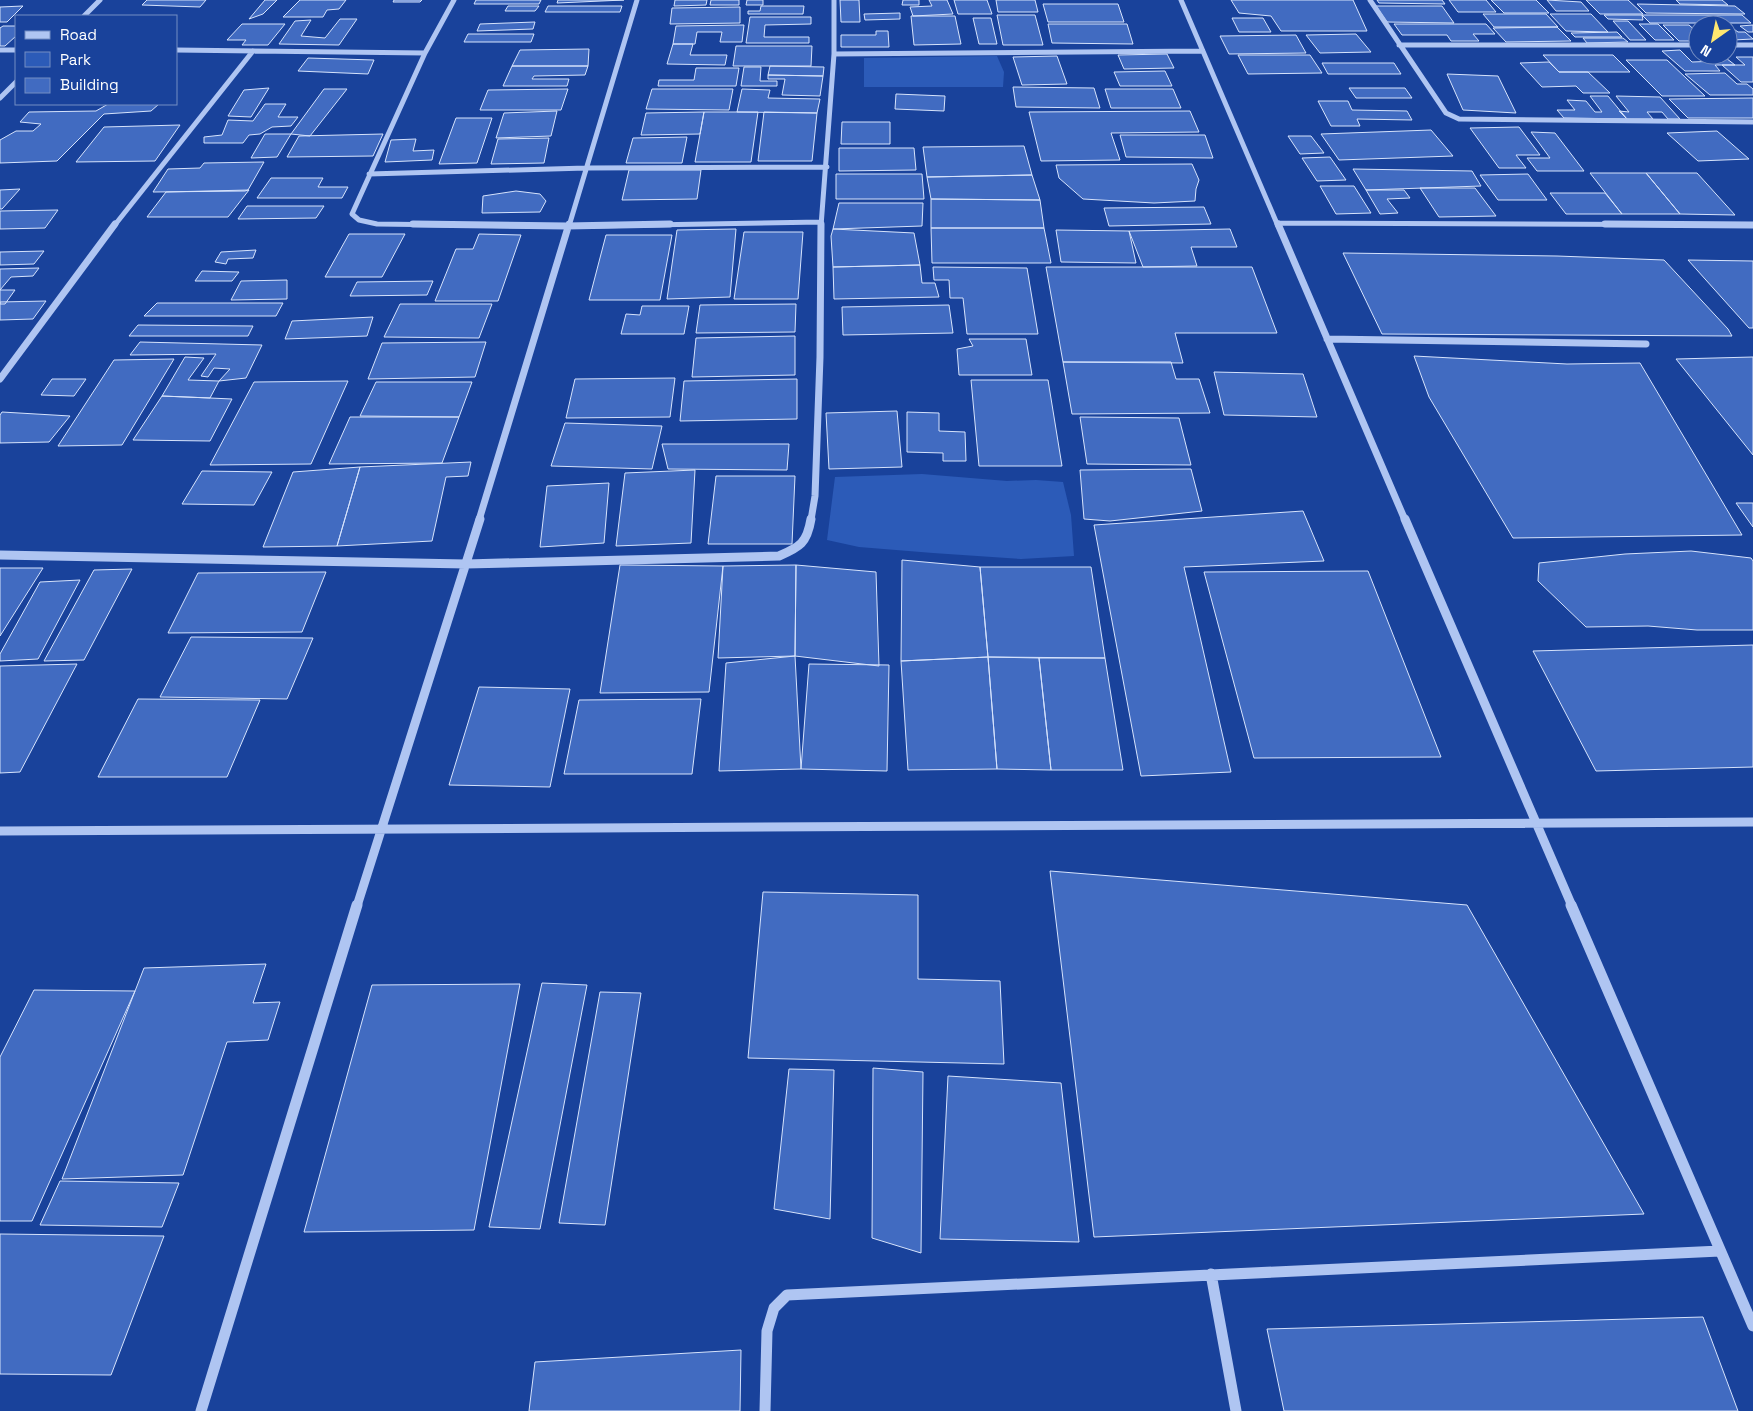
<svg xmlns="http://www.w3.org/2000/svg" width="1753" height="1411" viewBox="0 0 1753 1411" font-family="'Space Grotesk',sans-serif">
	<style>
		.green { fill: #2c5bb8 }
		.building { fill: #416bc1; stroke: #d6e3fc }
		.lines { fill: none; stroke-linecap: round; stroke-linejoin: round }
		.minor-far3 { stroke: #afc5f2; stroke-width: 5 }
		.minor-far2 { stroke: #afc5f2; stroke-width: 7 }
		.minor-far1 { stroke: #afc5f2; stroke-width: 9 }
		.minor { stroke: #afc5f2; stroke-width: 11 }
	</style>
	<rect width="100%" height="100%" fill="#19429b"/>
	<path class="green" d="M997 56 1004 72 1003 87H864V58Z
		M922 474 1007 481 1036 480 1063 482 1071 515 1074 556 1021 559 933 553 859 547 827 540 835 477Z"/>
	<path class="building" d="M147 0H206L200 7 142 5Z
		M265 0H277L263 14 249 19Z
		M300 0H346L339 9 327 10 323 17H283Z
		M394 0H422L420 2H393Z
		M476 0H541L539 4H474Z
		M558 0H624L557 3Z
		M675 0H707L706 5 674 6Z
		M711 0H739V5H710Z
		M747 0H763V5H746Z
		M840 0H859L860 22H841Z
		M903 0H919V5H902Z
		M929 0H947L953 14 913 16 910 7 932 6Z
		M954 0H987L992 14H958Z
		M996 0H1035L1038 12H998Z
		M1231 0H1353L1367 31H1281L1271 16 1239 13Z
		M1377 0H1442L1445 4 1379 3Z
		M1449 0H1486L1496 12H1458Z
		M1491 0H1536L1549 13H1504Z
		M1547 0 1581 2 1589 11H1556Z
		M1586 0H1628L1643 14H1600Z
		M1676 0H1722L1728 5 1680 4Z
		M1043 4H1118L1124 22H1048Z
		M1637 4 1735 6 1745 14 1646 13Z
		M23 6 7 22H0V7Z
		M508 6H539L535 11H505Z
		M548 6H622L620 12H545Z
		M761 6H804L803 14H748V11H760Z
		M1376 6H1442L1454 23 1387 22Z
		M740 7V23L670 24 672 8Z
		M900 13V19L865 20 864 14Z
		M1483 14H1546L1558 27H1494Z
		M1550 14H1591L1608 32 1566 31Z
		M997 15H1035L1043 45H1003Z
		M1604 15H1642L1643 20 1608 19Z
		M1642 15H1742L1751 23H1650Z
		M911 16H955L961 44 914 45Z
		M750 17H811V24L765 25 764 37H809V43H746Z
		M973 18H991L997 44H979Z
		M1232 18H1263L1271 32H1239Z
		M340 19H357L339 45 279 44 295 21 311 20 301 36 325 38Z
		M1613 21H1628L1646 40H1630Z
		M535 22 533 29 477 31 480 24Z
		M242 24H285L268 45H242L246 40H227Z
		M1048 24H1127L1133 44 1052 43Z
		M1394 24H1486L1495 34H1473L1479 41H1451L1447 35H1402Z
		M1639 24H1658L1674 40H1655Z
		M744 25 742 42H720L722 32H697L695 44H673L676 26Z
		M1663 25H1689L1698 33V41H1679Z
		M1728 25 1738 32H1745L1753 39 1733 40 1728 36Z
		M1753 25V32H1748L1740 26Z
		M3 26H16V36L5 46H0V28Z
		M1557 27 1571 41 1506 42 1493 28Z
		M876 31H888L889 47H841V35H876Z
		M1617 32 1622 37H1575L1571 33Z
		M468 34H534L531 42H464Z
		M1356 34 1371 52 1320 53 1306 35Z
		M1296 35 1306 53 1229 54 1220 36Z
		M1583 38H1623L1628 42 1587 43Z
		M673 44H693L690 55H727L725 65 667 64Z
		M736 46H812L811 66H733Z
		M589 49 588 66H512L520 50Z
		M1680 50 1692 62 1720 61 1713 55H1722L1735 65H1715L1720 71H1685L1662 51Z
		M1167 54 1174 68 1124 69 1118 55Z
		M1238 55H1310L1322 73 1248 74Z
		M1543 55H1613L1630 72H1559Z
		M1057 56 1067 84 1022 85 1013 57Z
		M1736 57H1753V82H1741L1722 65H1745Z
		M308 58 374 60 368 74 298 71Z
		M1626 60H1667L1705 96H1662Z
		M1549 62 1559 72H1588L1610 93H1583L1576 86 1542 87 1520 63Z
		M1322 63H1394L1401 74H1328Z
		M512 66H588L585 75 534 76 532 79H569L567 86H503Z
		M770 66 824 67 823 76 768 75Z
		M744 67H761L760 81H777V86H741Z
		M696 68H739L736 86H658L659 80H694Z
		M1165 71 1172 86H1120L1114 72Z
		M1725 73 1737 84H1747L1753 89V95H1710L1685 74Z
		M1447 74 1498 76 1516 113 1463 110Z
		M768 75 823 76 820 96 782 95 785 79H768Z
		M1013 87 1094 88 1100 108 1016 107Z
		M269 88 251 117 228 116 244 90Z
		M1349 88H1405L1412 98H1356Z
		M324 89H347L310 136 291 134Z
		M568 89 561 110H480L488 90Z
		M652 89H733L729 110 646 109Z
		M742 89 770 90 768 98 820 99 817 113 737 112Z
		M1105 89H1173L1181 108H1111Z
		M896 94 945 96 944 111 895 109Z
		M1590 96H1608L1627 119 1564 118 1557 110H1575L1567 100 1586 101 1595 112H1602Z
		M1616 96 1660 97 1680 119H1668L1662 112H1647L1653 119H1627L1619 111 1629 112Z
		M1753 98V118H1688L1669 99Z
		M1318 101H1348L1352 110 1407 111 1412 120 1357 119 1360 126H1331Z
		M108 104H159L151 111 104 114 57 161 0 163V140L16 131H33L41 124 20 122 29 112 96 111Z
		M265 104H286L278 117H298L291 126 272 127 260 134 249 135 243 143H204V137L222 135 228 120 253 121Z
		M557 111 551 136 496 138 504 113Z
		M1190 111 1199 132 1111 133 1120 160 1041 161 1029 112Z
		M704 112H758L751 162H695Z
		M704 112 700 134 641 135 646 113Z
		M764 112 817 113 812 161H758Z
		M456 118H492L477 163 439 164Z
		M842 122H890V144H841Z
		M180 125 155 161 76 162 104 127Z
		M1519 127 1540 155H1516L1526 168H1499L1470 128Z
		M1431 130 1453 156 1339 160 1321 134Z
		M1717 131 1749 159 1698 161 1667 133Z
		M1531 132 1555 133 1584 171H1537L1527 158H1550Z
		M265 134H291L277 157 251 158Z
		M383 134 373 156 287 157 299 136Z
		M1120 135H1205L1213 158 1126 157Z
		M1288 136H1311L1324 153 1300 154Z
		M687 137 682 163H626L633 138Z
		M549 138 544 163 491 164 498 139Z
		M416 139 413 151 434 150 432 160 385 162 391 140Z
		M1024 146 1032 175 927 177 923 147Z
		M839 148H914L916 170 839 171Z
		M1330 157 1346 180 1317 181 1302 158Z
		M264 162 248 190 245 191 153 192 168 169 200 168 204 163Z
		M1192 164 1199 180 1196 189 1195 201 1154 203 1083 199 1059 178 1056 165Z
		M1353 169 1472 171 1481 186 1366 190Z
		M629 170H701L697 199 622 200Z
		M1590 173H1646L1680 214H1622Z
		M1646 173H1697L1735 215 1680 214Z
		M836 174H922L924 199H836Z
		M1528 174 1547 200H1498L1480 175Z
		M1032 175 1040 200 931 199 927 177Z
		M271 178H323L318 187H348L342 198H257Z
		M1320 186H1354L1371 213 1336 214Z
		M1420 188H1475L1496 216 1439 217Z
		M20 189 2 209H0V190Z
		M249 190 228 217H147L166 192Z
		M1366 190H1404L1410 198 1387 199 1398 213 1380 214Z
		M516 191 540 194 546 201 540 212 482 213 483 196Z
		M1550 193H1605L1622 214H1566Z
		M931 199 1040 200 1044 228H931Z
		M839 203H923L922 226 833 229Z
		M247 206H324L316 218 238 219Z
		M1204 207 1211 224 1109 226 1104 208Z
		M58 210 45 228 0 229V211Z
		M931 228H1044L1051 263H932Z
		M736 229 730 297 667 299 677 230Z
		M833 229 914 233 920 265 833 267 831 236Z
		M1230 229 1237 247H1191L1197 266 1143 267 1129 231Z
		M1056 230 1129 231 1136 263 1061 262Z
		M744 232H803L798 299H734Z
		M349 234H405L382 277H325Z
		M479 234 521 235 498 301H435L456 249H473Z
		M606 235H672L660 300H589Z
		M256 250 253 258 228 259 226 264 215 262 221 252Z
		M44 251 34 264 0 265V252Z
		M1343 253 1557 256 1664 260 1728 329 1732 336 1382 334Z
		M1688 260 1753 261V328H1749Z
		M920 265 922 283H935L939 297 834 299 833 267Z
		M933 267 1027 268 1038 334H967L963 298H950L949 280H934Z
		M1046 267H1252L1277 333H1175L1183 363 1063 362Z
		M39 268 33 276 11 277 0 290H15L5 304H0V269Z
		M202 271 239 272 232 281H195Z
		M287 280V299L231 300 241 281Z
		M433 281 427 295 350 296 357 282Z
		M46 301 33 319 0 320V302Z
		M157 303H283L276 316H144Z
		M400 304H492L479 338 384 337Z
		M796 304 795 332 696 333 700 305Z
		M949 305 953 333 843 335 842 307Z
		M642 306H689L684 334H621L626 314 640 315Z
		M373 317 367 336 285 339 292 321Z
		M138 325 253 326 248 336H129Z
		M795 336V375L692 377 696 338Z
		M969 339H1026L1032 375H959L957 349 973 346Z
		M140 342 262 345 246 378 219 381 230 369 214 368 208 377 201 376 216 354 130 355Z
		M486 342 475 377 368 379 382 343Z
		M1414 356 1567 364 1640 363 1742 535 1513 538 1429 397Z
		M185 357 204 358 188 380 219 381 210 398 162 396Z
		M1753 357V455L1676 359Z
		M174 359 122 445 58 446 114 360Z
		M1063 362H1171L1176 379H1199L1210 413 1072 414Z
		M1214 372 1303 374 1317 417 1224 415Z
		M675 378 670 417 566 418 575 379Z
		M52 379H86L74 396 41 395Z
		M797 379V419L680 421 684 381Z
		M971 380H1048L1062 466H979Z
		M348 381 311 464 210 465 254 382Z
		M376 382H472L459 417 360 416Z
		M162 396 210 398 232 399 210 441 133 440Z
		M897 411 902 467 829 469 826 413Z
		M2 412 70 416 49 442 0 443V415Z
		M907 412 939 413V431L965 432 966 461H943V453L907 452Z
		M350 417H459L442 463 329 464Z
		M1080 417 1179 418 1191 465 1087 464Z
		M565 423 662 426 652 469 551 466Z
		M662 444H789L787 470 668 469Z
		M471 462 468 476 446 477 432 541 337 546 360 467Z
		M360 467 337 546 263 547 293 472Z
		M1191 469 1202 511 1110 521 1084 519 1080 470Z
		M695 470 691 543 616 546 625 473Z
		M202 471 272 472 254 505 182 504Z
		M716 476H795L792 544H708Z
		M609 483 604 543 540 547 547 486Z
		M1736 503H1753V527Z
		M1303 511 1324 561 1184 567 1231 772 1141 776 1094 525Z
		M1691 551 1751 558 1753 561V630H1697L1648 626 1586 627 1538 581 1539 563 1625 554Z
		M902 560 980 567 988 657 901 661Z
		M620 565 723 566 709 692 600 693Z
		M796 565 795 656 718 658 723 566Z
		M796 565 876 572 879 666 795 656Z
		M980 567H1091L1105 658 988 657Z
		M0 568H43L0 636Z
		M132 569 84 660 44 661 94 570Z
		M1368 571 1441 757 1254 758 1204 572Z
		M326 572 302 632 168 633 198 573Z
		M80 580 38 659 0 661V654L40 582Z
		M191 637 313 638 287 699 160 697Z
		M1753 645V767L1596 771 1533 651Z
		M795 656 801 769 719 771 726 663Z
		M988 657 997 769 908 770 901 661Z
		M988 657 1039 658 1051 770 997 769Z
		M1039 658H1105L1123 770H1051Z
		M77 664 20 772 0 773V666Z
		M809 664 889 665 887 771 801 769Z
		M479 687 570 689 550 787 449 785Z
		M138 699 260 700 227 777H98Z
		M701 699 692 774H564L579 700Z
		M1050 871 1467 905 1644 1214 1094 1237Z
		M763 892 918 895V979L1000 981 1004 1064 748 1058Z
		M266 964 253 1003 280 1002 268 1040 227 1042 183 1175 62 1179 144 968Z
		M542 983 587 985 540 1229 489 1227Z
		M520 984 474 1230 304 1232 372 985Z
		M34 990 135 991 32 1221H0V1057Z
		M600 992 641 993 605 1225 559 1223Z
		M873 1068 923 1072 921 1253 872 1238Z
		M789 1069 834 1070 830 1219 774 1209Z
		M948 1076 1061 1083 1079 1242 940 1239Z
		M60 1181 179 1183 162 1227 40 1225Z
		M0 1234 164 1236 111 1375 0 1374Z
		M1703 1317 1738 1411H1284L1267 1329Z
		M741 1350 740 1411H529L535 1362Z"/>
	<g class="lines">
		<path class="minor-far3" d="M454 0 425 53 352 214 359 220 377 224 532 226
			M1181 0 1278 226
			M1370 0 1446 113 1459 119 1753 122
			M84 16 100 0
			M1399 45H1698
			M1728 45H1753
			M0 50H16
			M176 50 425 53
			M834 54 1203 51
			M0 98 16 82
			M369 174 586 168 827 167
			M1277 223 1753 225
			M114 226 253 51
			M569 226 637 0
			M591 226 821 222
			M821 226 834 54V0"/>
		<path class="minor-far2" d="M413 224 567 226 670 224
			M1278 224 1405 520
			M1605 224 1753 225
			M1327 339 1646 344
			M0 379 115 224
			M479 520 569 224
			M811 520 815 496 820 357 821 224"/>
		<path class="minor-far1" d="M1405 519 1572 906
			M0 555 466 564 779 556C800 547 807 543 811 519
			M0 831 1753 822
			M357 906 480 519"/>
		<path class="minor" d="M1571 905 1753 1326
			M1211 1274 1236 1411
			M201 1411 357 905
			M765 1411 767 1331 774 1308 787 1295 1720 1251"/>
	</g>
	<rect x="15" y="15" width="162" height="90" fill="#19429b" stroke="#758ec3"/>
	<rect x="25" y="31" width="25" height="8" fill="#afc5f2" stroke="#758ec3"/>
	<text x="60" y="40" font-size="15" fill="#ffffff">Road</text>
	<rect x="25" y="52" width="25" height="15" fill="#2c5bb8" stroke="#758ec3"/>
	<text x="60" y="65" font-size="15" fill="#ffffff">Park</text>
	<rect x="25" y="78" width="25" height="15" fill="#416bc1" stroke="#758ec3"/>
	<text x="60" y="90" font-size="15" fill="#ffffff">Building</text>
	<g transform="translate(1713 40) rotate(213)"><circle r="24" fill="#19429b" stroke="#758ec3"/>
	<path d="M0-4L9 19L0 12L-9 19Z" fill="#ffe770"/>
	<text y="-8" font-size="14" font-weight="bold" text-anchor="middle" fill="#ffffff">N</text>
	</g>
</svg>
